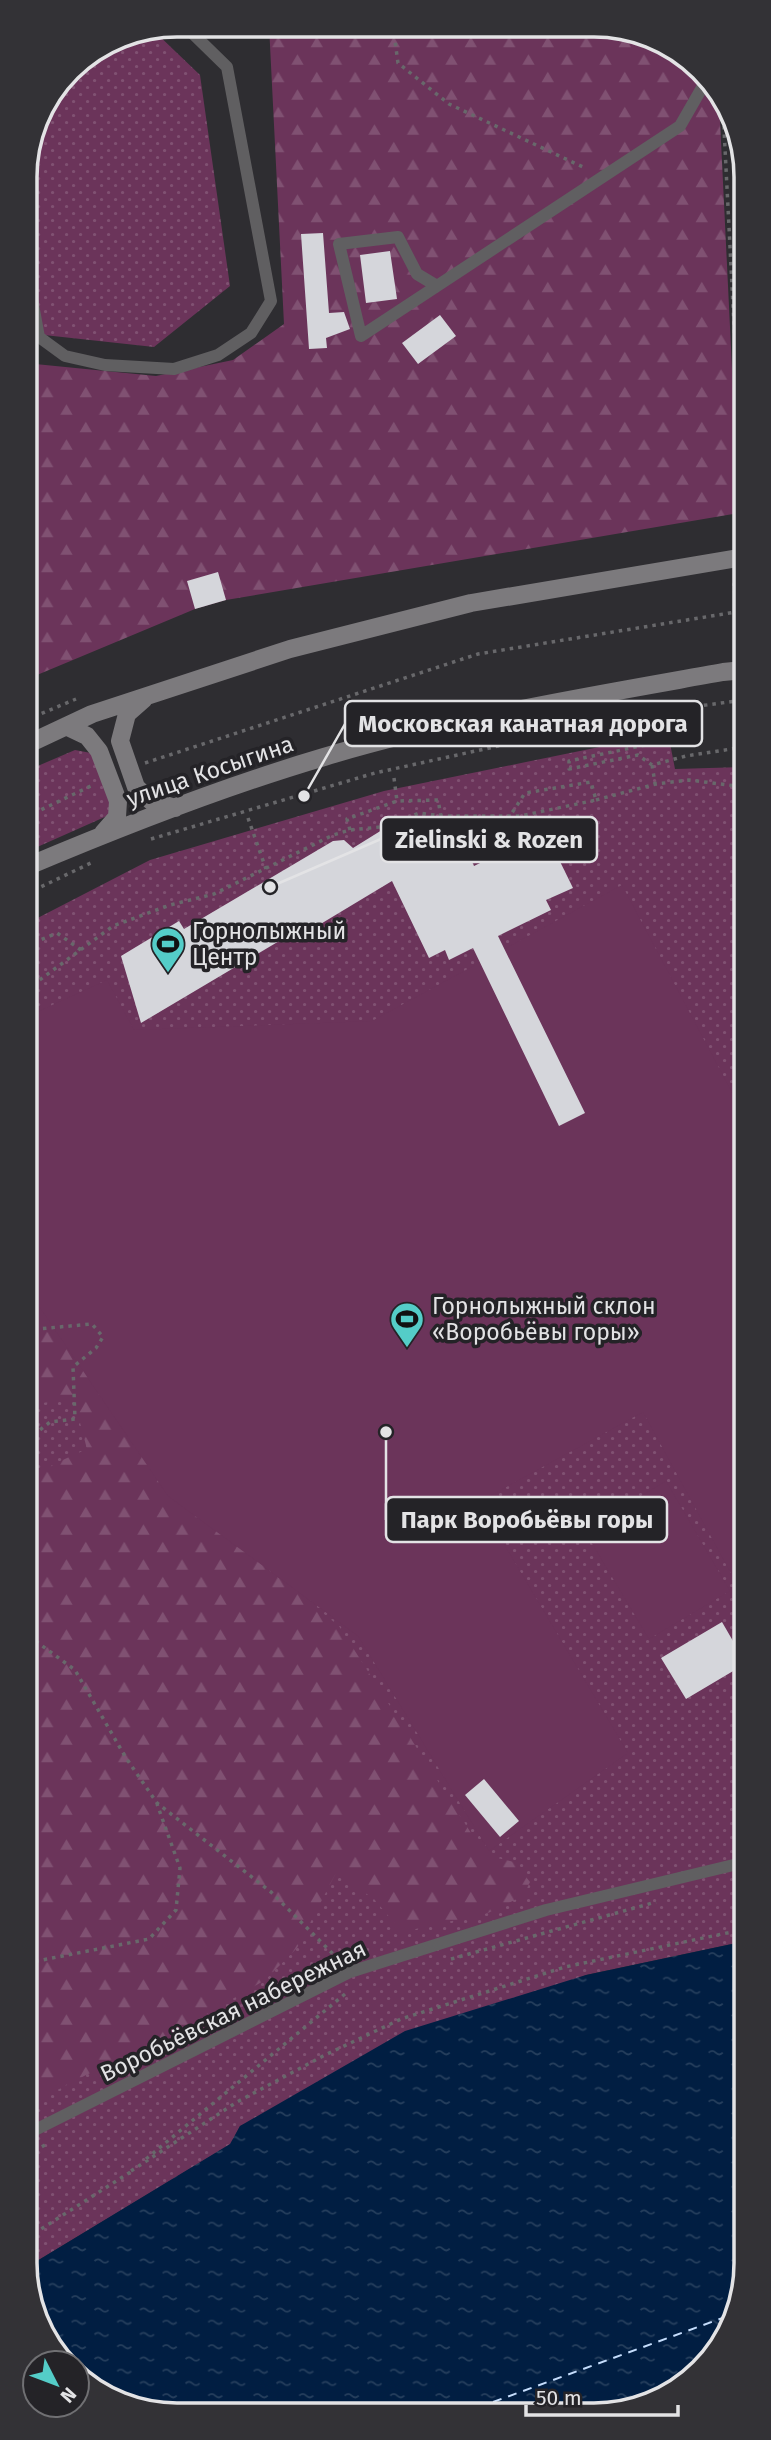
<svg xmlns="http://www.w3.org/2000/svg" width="771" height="2440" viewBox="0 0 771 2440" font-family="'Fira Sans',sans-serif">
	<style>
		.grass { fill: url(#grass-dots) }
		.forest { fill: url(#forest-firs) }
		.pitch { fill: #6b345a }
		.water { fill: url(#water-ripples) }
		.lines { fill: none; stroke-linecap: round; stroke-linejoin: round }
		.ferry { stroke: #c5ddfc; stroke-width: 2; stroke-dasharray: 9 7; stroke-linecap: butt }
		.building { fill: #d5d6db }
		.path { stroke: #68686b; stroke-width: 3.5; stroke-dasharray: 3.5 5; stroke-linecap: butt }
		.lane { stroke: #605f61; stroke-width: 12 }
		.secondary { stroke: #7c7a7d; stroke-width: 18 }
		.labels { text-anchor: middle; stroke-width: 7; stroke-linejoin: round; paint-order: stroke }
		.street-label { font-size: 23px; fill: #e3e3e5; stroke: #242327 }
		.poi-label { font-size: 23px; fill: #e3e3e5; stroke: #242327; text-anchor: start }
		.rim { fill: none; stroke: #e3e3e5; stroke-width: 3.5 }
		.leader { fill: none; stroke: #e3e3e5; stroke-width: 2.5 }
		.callout-dot { fill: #e3e3e5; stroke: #242327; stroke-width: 2.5 }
		.callout { fill: #242327; stroke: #e3e3e5; stroke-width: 2.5 }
		.callout-label { font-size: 24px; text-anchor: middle; font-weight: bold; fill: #e3e3e5 }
	</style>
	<defs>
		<pattern id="grass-dots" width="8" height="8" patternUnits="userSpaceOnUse" patternTransform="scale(1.75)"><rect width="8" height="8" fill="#6b345a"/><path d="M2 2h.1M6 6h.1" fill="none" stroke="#805172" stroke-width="1.8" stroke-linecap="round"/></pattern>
		<pattern id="forest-firs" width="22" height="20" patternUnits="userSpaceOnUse" patternTransform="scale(1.75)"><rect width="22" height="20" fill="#6b345a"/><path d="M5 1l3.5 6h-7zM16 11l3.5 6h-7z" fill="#805172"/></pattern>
		<pattern id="water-ripples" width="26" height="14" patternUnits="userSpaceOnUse" patternTransform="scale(1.75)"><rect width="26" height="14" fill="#011e42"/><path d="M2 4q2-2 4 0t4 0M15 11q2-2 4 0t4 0" fill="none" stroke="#263f5d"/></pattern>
	</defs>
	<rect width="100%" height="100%" fill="#2e2d31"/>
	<path class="grass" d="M152 29 200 75 230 286 154 347 44 335 25 235V166L40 109 76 62 119 36Z
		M668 733 675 769 744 767 746 1941 586 1975 240 2126 231 2144 27 2267 26 924 150 860 384 791Z
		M75 750 91 753 116 812 26 852V771Z"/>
	<path class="forest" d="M269 25 625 28 702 69 719 100 739 513 226 600 195 609 25 680V363L156 376 233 360 284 324Z
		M26 1268 51 1284 255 1559 339 1626 485 1855 514 1862 530 1882 523 1896 488 1913 402 1932 374 1899 336 1873 297 1948 265 1980 148 2048 86 2075 27 2106 26 1483 56 1463 87 1449 74 1400 39 1403 26 1412Z"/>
	<path class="pitch" d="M622 885 745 1117V1599L643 1412 479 1502 628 1753 489 1851 358 1636 168 1496 26 1287V1017L107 980 134 1030 372 1021Z
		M666 1481 730 1591 649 1639 584 1530Z"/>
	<path class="water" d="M746 1941V2273L709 2364 624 2413 146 2412 77 2375V2363H65L27 2293V2267L230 2144 240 2126 405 2031 586 1975Z"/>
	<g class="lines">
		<path class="ferry" d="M463 2413 728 2316"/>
	</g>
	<path class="building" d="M323 233 329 313 344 312 350 329 326 338 327 348 309 349 301 234Z
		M390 251 397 299 366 303 360 255Z
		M440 315 456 336 418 364 402 343Z
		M218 572 226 600 195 609 187 581Z
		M450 816 474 866 545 831 573 888 546 900 551 910 498 936 585 1113 559 1126 473 948 449 960 445 950 429 958 392 881 299 937 296 931 141 1023 121 956 179 921 184 929 333 841 344 840 353 848 382 830 388 839 403 831 407 838Z
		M722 1622 733 1641 745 1633V1664L686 1699 661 1658Z
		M484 1779 519 1821 500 1837 465 1795Z"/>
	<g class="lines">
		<path class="path" d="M393 26 398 63 449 104 585 168
			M723 109 744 522
			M744 584H734L738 642H744
			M666 719 665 741 569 761V769L638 755 652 765 686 756 744 747
			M26 720 76 699
			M145 763 478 654 736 612
			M652 765 655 783
			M394 778 397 801
			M596 800 656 784 689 780 744 787
			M26 817 93 785
			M248 818 266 869
			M391 825 419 813 441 816H520L596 800 591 782 525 793 510 816 522 842
			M350 830 347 819 397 801 438 800 441 816
			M151 839 375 773 654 712 744 700
			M26 894 95 861
			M26 946 57 933 81 950
			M26 990 113 926 170 905 214 894 333 835 350 830 390 826 396 835
			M26 1330 92 1324 103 1337 96 1348 73 1367 75 1419 50 1422 26 1441
			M27 1640 37 1642 75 1670 126 1758 157 1803 271 1892 340 1961
			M451 1959 656 1902
			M27 1963 149 1939 176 1910 180 1868 157 1804
			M27 2155 45 2145
			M146 2159 345 1994
			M131 2171 237 2102 323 2056 401 2019 565 1967 746 1929
			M27 2238 132 2171"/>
		<path class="lane" d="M25 261 39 337 65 356 105 365 174 369 218 355 251 333 271 301 227 67 184 25
			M437 286 417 274 398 237 339 244 361 336 680 126 707 79
			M27 2134 350 1972 546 1910 746 1862"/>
		<path class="secondary" d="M144 699 127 714 120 741 136 787 151 801 175 808
			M66 726 87 736 99 751 118 801 117 817 103 833
			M26 745 92 714 290 649 471 603 744 557
			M26 867C123 826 222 787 324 757 454 718 589 696 723 672L744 670"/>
	</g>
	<defs>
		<g id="stadium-pin" transform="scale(1.75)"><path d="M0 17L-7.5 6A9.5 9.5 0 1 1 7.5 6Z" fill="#54cdc8" stroke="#242327"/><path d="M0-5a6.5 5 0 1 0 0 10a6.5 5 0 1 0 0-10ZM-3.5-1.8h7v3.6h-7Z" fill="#111"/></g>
	</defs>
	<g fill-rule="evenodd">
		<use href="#stadium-pin" x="168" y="944"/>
		<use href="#stadium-pin" x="407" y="1319"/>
	</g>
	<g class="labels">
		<g class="street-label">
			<text transform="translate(210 771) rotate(-19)" y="8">улица Косыгина</text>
			<text transform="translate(233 2011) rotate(-26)" y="8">Воробьёвская набережная</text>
		</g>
		<g class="poi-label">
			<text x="192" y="939">Горнолыжный<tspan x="192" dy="26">Центр</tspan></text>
			<text x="432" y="1314">Горнолыжный склон<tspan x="432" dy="26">«Воробьёвы горы»</tspan></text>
		</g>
	</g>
	<path d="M0 0H771V2440H0ZM177 37H594A140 140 0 0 1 734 177V2263A140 140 0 0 1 594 2403H177A140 140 0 0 1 37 2263V177A140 140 0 0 1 177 37Z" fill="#333236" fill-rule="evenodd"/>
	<path class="rim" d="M177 37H594A140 140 0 0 1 734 177V2263A140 140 0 0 1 594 2403H177A140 140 0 0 1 37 2263V177A140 140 0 0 1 177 37Z"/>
	<path class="leader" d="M304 796L345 724M270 887L381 839M386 1432L386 1520"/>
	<g class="callout-dot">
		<circle cx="304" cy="796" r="7"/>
		<circle cx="270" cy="887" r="7"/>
		<circle cx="386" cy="1432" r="7"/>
	</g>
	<g class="callout">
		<rect x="345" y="701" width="357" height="45" rx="7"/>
		<rect x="381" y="817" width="216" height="45" rx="7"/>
		<rect x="386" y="1497" width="281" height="45" rx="7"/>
	</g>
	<g class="callout-label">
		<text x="523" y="732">Московская канатная дорога</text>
		<text x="489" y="848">Zielinski &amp; Rozen</text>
		<text x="527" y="1528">Парк Воробьёвы горы</text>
	</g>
	<g transform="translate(56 2384) rotate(132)"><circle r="33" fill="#242327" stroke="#707073" stroke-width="2"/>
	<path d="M0-5L12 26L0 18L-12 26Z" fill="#54cdc8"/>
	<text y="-10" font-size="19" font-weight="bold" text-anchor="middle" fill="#e3e3e5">N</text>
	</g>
	<path d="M526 2405v10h152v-10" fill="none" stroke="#e3e3e5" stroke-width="3.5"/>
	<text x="536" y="2405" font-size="21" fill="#e3e3e5" stroke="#242327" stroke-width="5" paint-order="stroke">50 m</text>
</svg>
